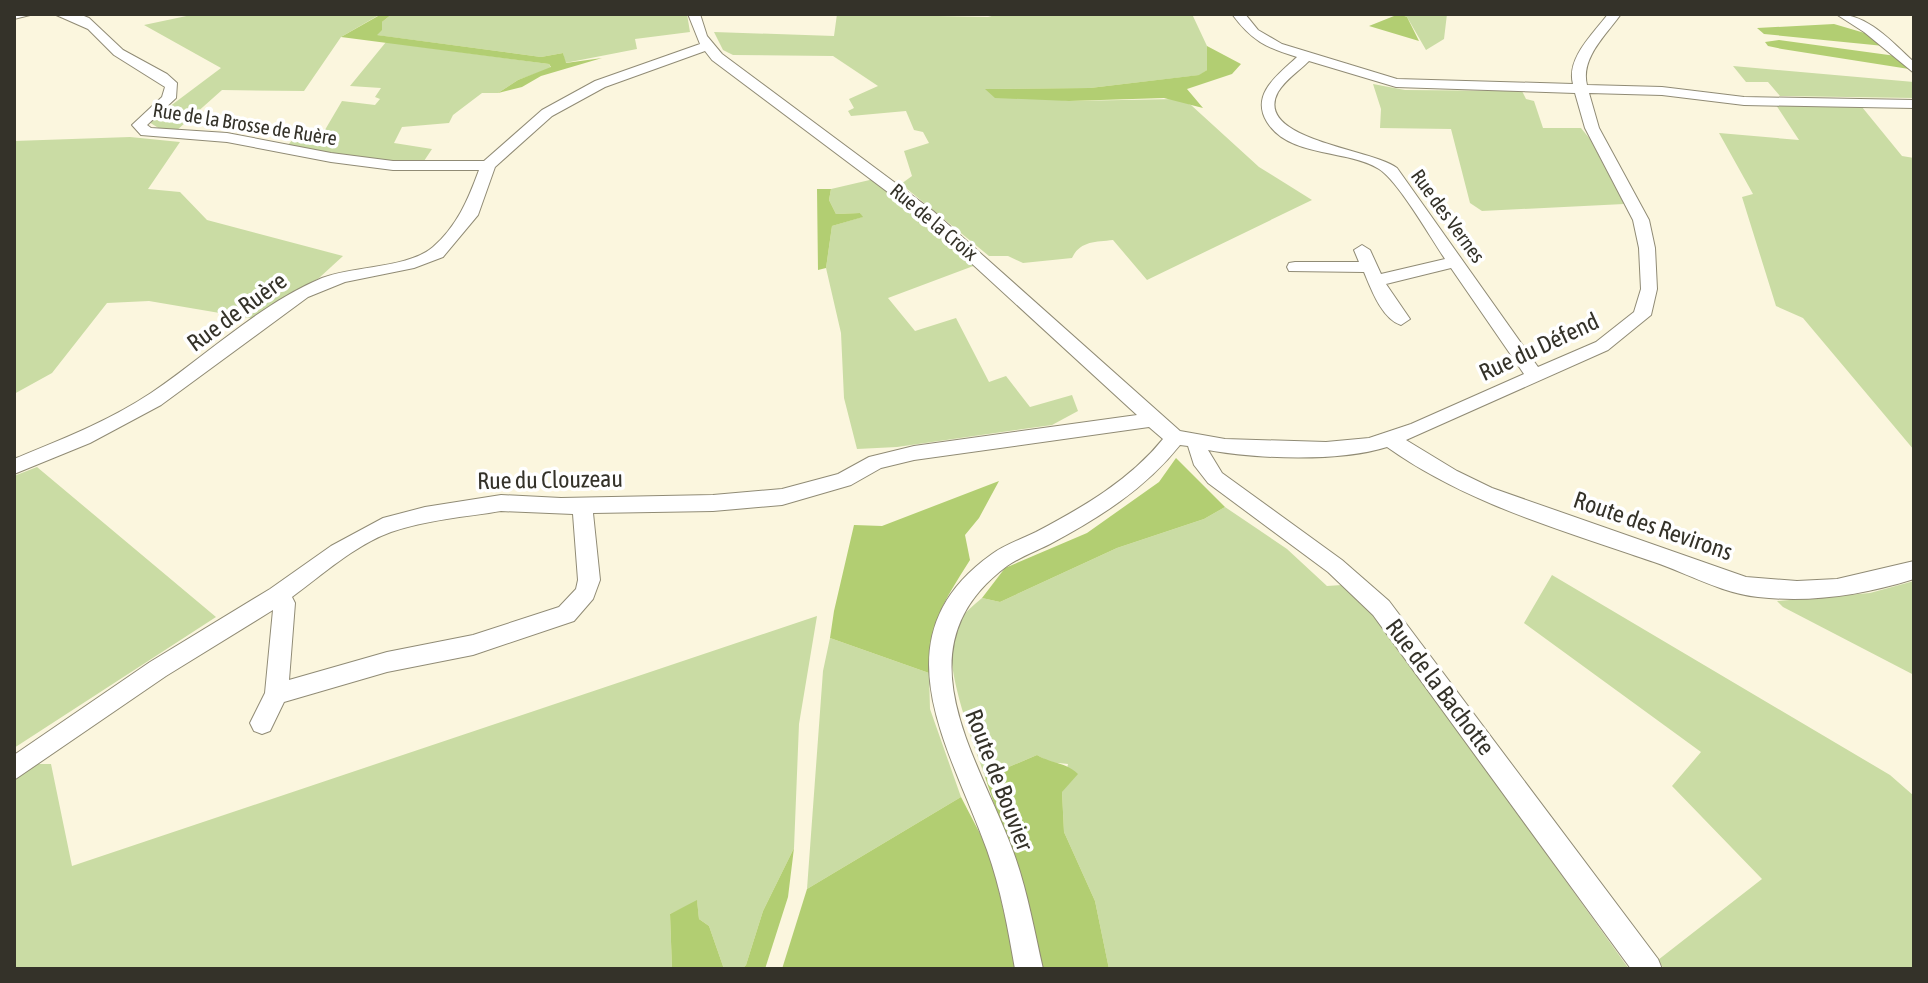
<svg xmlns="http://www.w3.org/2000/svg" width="1928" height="983" viewBox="0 0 1928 983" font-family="'Asap Condensed',sans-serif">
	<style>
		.green { fill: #cadca4 }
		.forest { fill: #b2ce72 }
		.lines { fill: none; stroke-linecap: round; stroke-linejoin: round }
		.minor-casing { stroke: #908b75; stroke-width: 2 }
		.minor { fill: #fff; fill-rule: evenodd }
		.labels { text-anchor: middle; stroke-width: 7; stroke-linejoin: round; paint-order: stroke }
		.far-street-label { font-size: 20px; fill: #343229; stroke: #fff }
		.street-label { font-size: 24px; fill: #343229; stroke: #fff }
	</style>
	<rect width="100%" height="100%" fill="#fbf6de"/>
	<path class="green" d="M196 14 379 15 341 37 304 91 222 90 176 131 160 129 149 122 221 68 144 25Z
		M392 14H687L690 32 635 39 637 49 565 63 563 53 541 57 376 35 382 22Z
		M837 14 988 17 999 14H1192L1207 46V70L1200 75 1090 88 986 89 1069 101 1177 99 1191 105 1259 167 1312 200 1147 280 1113 240C1095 242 1080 241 1072 258L1023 263 1008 256H989L901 184 912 176 904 151 929 143 923 132 914 130 906 111 851 116 848 111 854 108 849 99 878 86 833 56 733 55 723 50 714 32 834 36Z
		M1399 14H1447L1444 39 1426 50 1407 17Z
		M386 42 549 64 551 68 518 80 498 93H482L453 115 449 123 402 127 394 143 432 149 420 167 287 146 294 138 319 140 342 101 375 105 380 99 375 97 381 88 350 86Z
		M1733 66 1914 82V98L1780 96 1768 82H1746Z
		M1373 84 1405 90 1522 91 1526 99 1534 101 1543 128H1581L1590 139 1624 204 1482 211 1470 203 1451 129 1380 128 1381 109Z
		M1776 105 1862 107 1902 156 1914 158V450L1803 318 1776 306 1742 197 1753 194 1719 133 1799 140Z
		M130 137 180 142 148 189 180 192 207 220 343 256 319 278 255 319 149 301 107 303 52 373 14 394V141Z
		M874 179 976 265 888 298 915 331 956 318 989 382 1006 376 1030 407 1072 395 1078 411 1052 425 897 447 857 449 844 398 841 333 826 268 832 226 862 217 860 213 836 214 829 200 831 189Z
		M37 467 216 617 14 748V476Z
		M1225 507 1287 549 1327 586 1342 585 1374 614 1629 969H1109L1095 901 1064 832 1062 792 1068 764 1049 762 1037 755 985 777C974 744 938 656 956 625 962 614 973 606 982 598L1000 602 1117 548 1204 519Z
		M1552 575 1890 775 1914 796V969H1664L1658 960 1762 879 1672 786 1701 752 1524 623Z
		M1914 581V675L1783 607 1777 601 1870 593Z
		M817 616 799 724 794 848 763 911 746 965 742 969H724L709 926 699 919 697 901 670 914 672 969H14V778L34 764H51L72 866Z
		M830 638 929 673 930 709 961 797 807 889 823 671Z"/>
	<path class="forest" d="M346 14H392L382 22V30L377 35 541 57 563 53 566 63 602 58 541 76 522 87 498 93 518 80 551 67 549 64 341 37 378 16Z
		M1399 14 1407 17 1419 41 1369 26Z
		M1834 24 1868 34 1884 46 1764 34 1757 28Z
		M1779 40 1896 56 1909 69 1782 49 1768 46 1765 42Z
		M1207 46 1241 64 1232 74 1187 89 1203 108 1164 98 1069 101 995 98 985 89 1090 88 1199 75 1207 70Z
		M817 189H831L829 200 836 214 860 213 863 217 832 226 826 268 818 270Z
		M1176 458 1225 507 1204 519 1117 548 1000 602 982 598 1005 568 1087 533 1159 482Z
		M999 481 979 518 965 535 970 560C943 603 930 621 929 673L830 638 834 611 854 525 882 526Z
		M1037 755C1052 764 1066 762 1078 774L1062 792 1064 832 1095 901 1109 969H1041L1025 895 985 777Z
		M961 797 990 853 1017 969H782L807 889Z
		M794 848 788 897 765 969H742L746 965 763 911Z
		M697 900 699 919 709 926 724 969H672L670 914Z"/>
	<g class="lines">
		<g class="minor-casing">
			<path id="minor" d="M14 14H34L14 19Z
				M54 14H79L89 18 123 50 167 74 177 83 176 98 147 125 151 128 227 133 331 153 393 161H484L542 110 595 81 700 44 688 14H700L707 36 722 54 933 211 1180 431 1225 439 1326 442 1369 438 1411 424 1524 374 1451 268 1386 284 1410 319 1401 325C1382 319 1371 289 1364 272L1289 271 1287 267 1289 263 1295 262H1359L1354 250 1362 245 1370 250 1381 274 1445 259C1430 237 1399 182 1379 169 1347 149 1289 158 1267 122 1250 94 1278 75 1297 57 1266 48 1251 40 1232 14H1245L1258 30 1282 44 1397 79 1573 84C1566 58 1594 33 1608 14H1621C1607 34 1580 58 1587 85L1662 87 1744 97 1914 100V108L1744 105 1662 95 1589 93 1599 128 1649 220 1655 248 1657 289 1651 315 1608 350 1406 440 1457 471 1492 488 1746 577 1797 581 1837 579 1914 561V579C1863 595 1811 603 1758 597 1721 593 1689 574 1654 562 1562 530 1467 504 1387 447 1341 462 1256 459 1208 450L1222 473 1342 560 1389 601 1658 959 1662 969H1631L1373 615 1328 572 1208 483 1194 465 1188 446 1180 445C1145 489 1099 518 1050 544 1036 551 1020 557 1007 566 898 647 977 754 1013 851 1027 889 1034 929 1043 969H1015C1008 929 1001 889 987 850 950 747 875 637 992 554 1006 544 1022 539 1036 532 1083 507 1129 481 1163 439L1149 427 914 460 881 468 851 485 782 505 713 511 593 513 600 580 593 599 574 621 473 655 387 672 284 702 270 731 262 734 254 731 250 723 265 693 273 610 166 676 14 780V755L150 662 270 589 331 546 383 518 425 507 501 495 561 498 713 495 782 489 838 474 869 457 914 446 1137 415 921 217 712 60 705 51 605 87 552 116 495 167 478 215 443 257 414 268 345 282 308 297 161 405 90 443 14 474V459C60 440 109 421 151 393 207 355 260 304 322 278 353 266 409 268 433 247 457 226 468 200 479 170H393L331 162 227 142 141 135 132 125 162 97 165 87 114 55 88 29ZM1309 61 1396 87 1575 93 1585 128 1633 220 1639 248 1641 289 1634 312 1596 342 1538 367 1397 168C1374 149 1252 140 1278 92 1285 80 1299 71 1309 61ZM501 511 573 514 578 580 576 589 559 607 473 635 387 652 289 680 295 603 292 597C322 575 355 545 391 532 426 520 465 517 501 511Z
				M1836 14C1868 14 1891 41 1914 62V73L1864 32Z"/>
		</g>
		<use href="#minor" class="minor"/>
	</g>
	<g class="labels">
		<g class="far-street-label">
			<text transform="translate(245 124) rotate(9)" y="7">Rue de la Brosse de Ruère</text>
			<text transform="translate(1448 216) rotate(54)" y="7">Rue des Vernes</text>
			<text transform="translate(934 222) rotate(40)" y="7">Rue de la Croix</text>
		</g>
		<g class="street-label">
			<text transform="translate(237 312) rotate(-36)" y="8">Rue de Ruère</text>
			<text transform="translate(1539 347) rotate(-25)" y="8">Rue du Défend</text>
			<text transform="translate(550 480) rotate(-1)" y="8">Rue du Clouzeau</text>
			<text transform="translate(1653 526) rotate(19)" y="8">Route des Revirons</text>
			<text transform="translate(1440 687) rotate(53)" y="8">Rue de la Bachotte</text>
			<text transform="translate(999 780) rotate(69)" y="8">Route de Bouvier</text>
		</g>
	</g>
	<rect width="1928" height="983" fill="none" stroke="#343229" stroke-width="32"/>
</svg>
